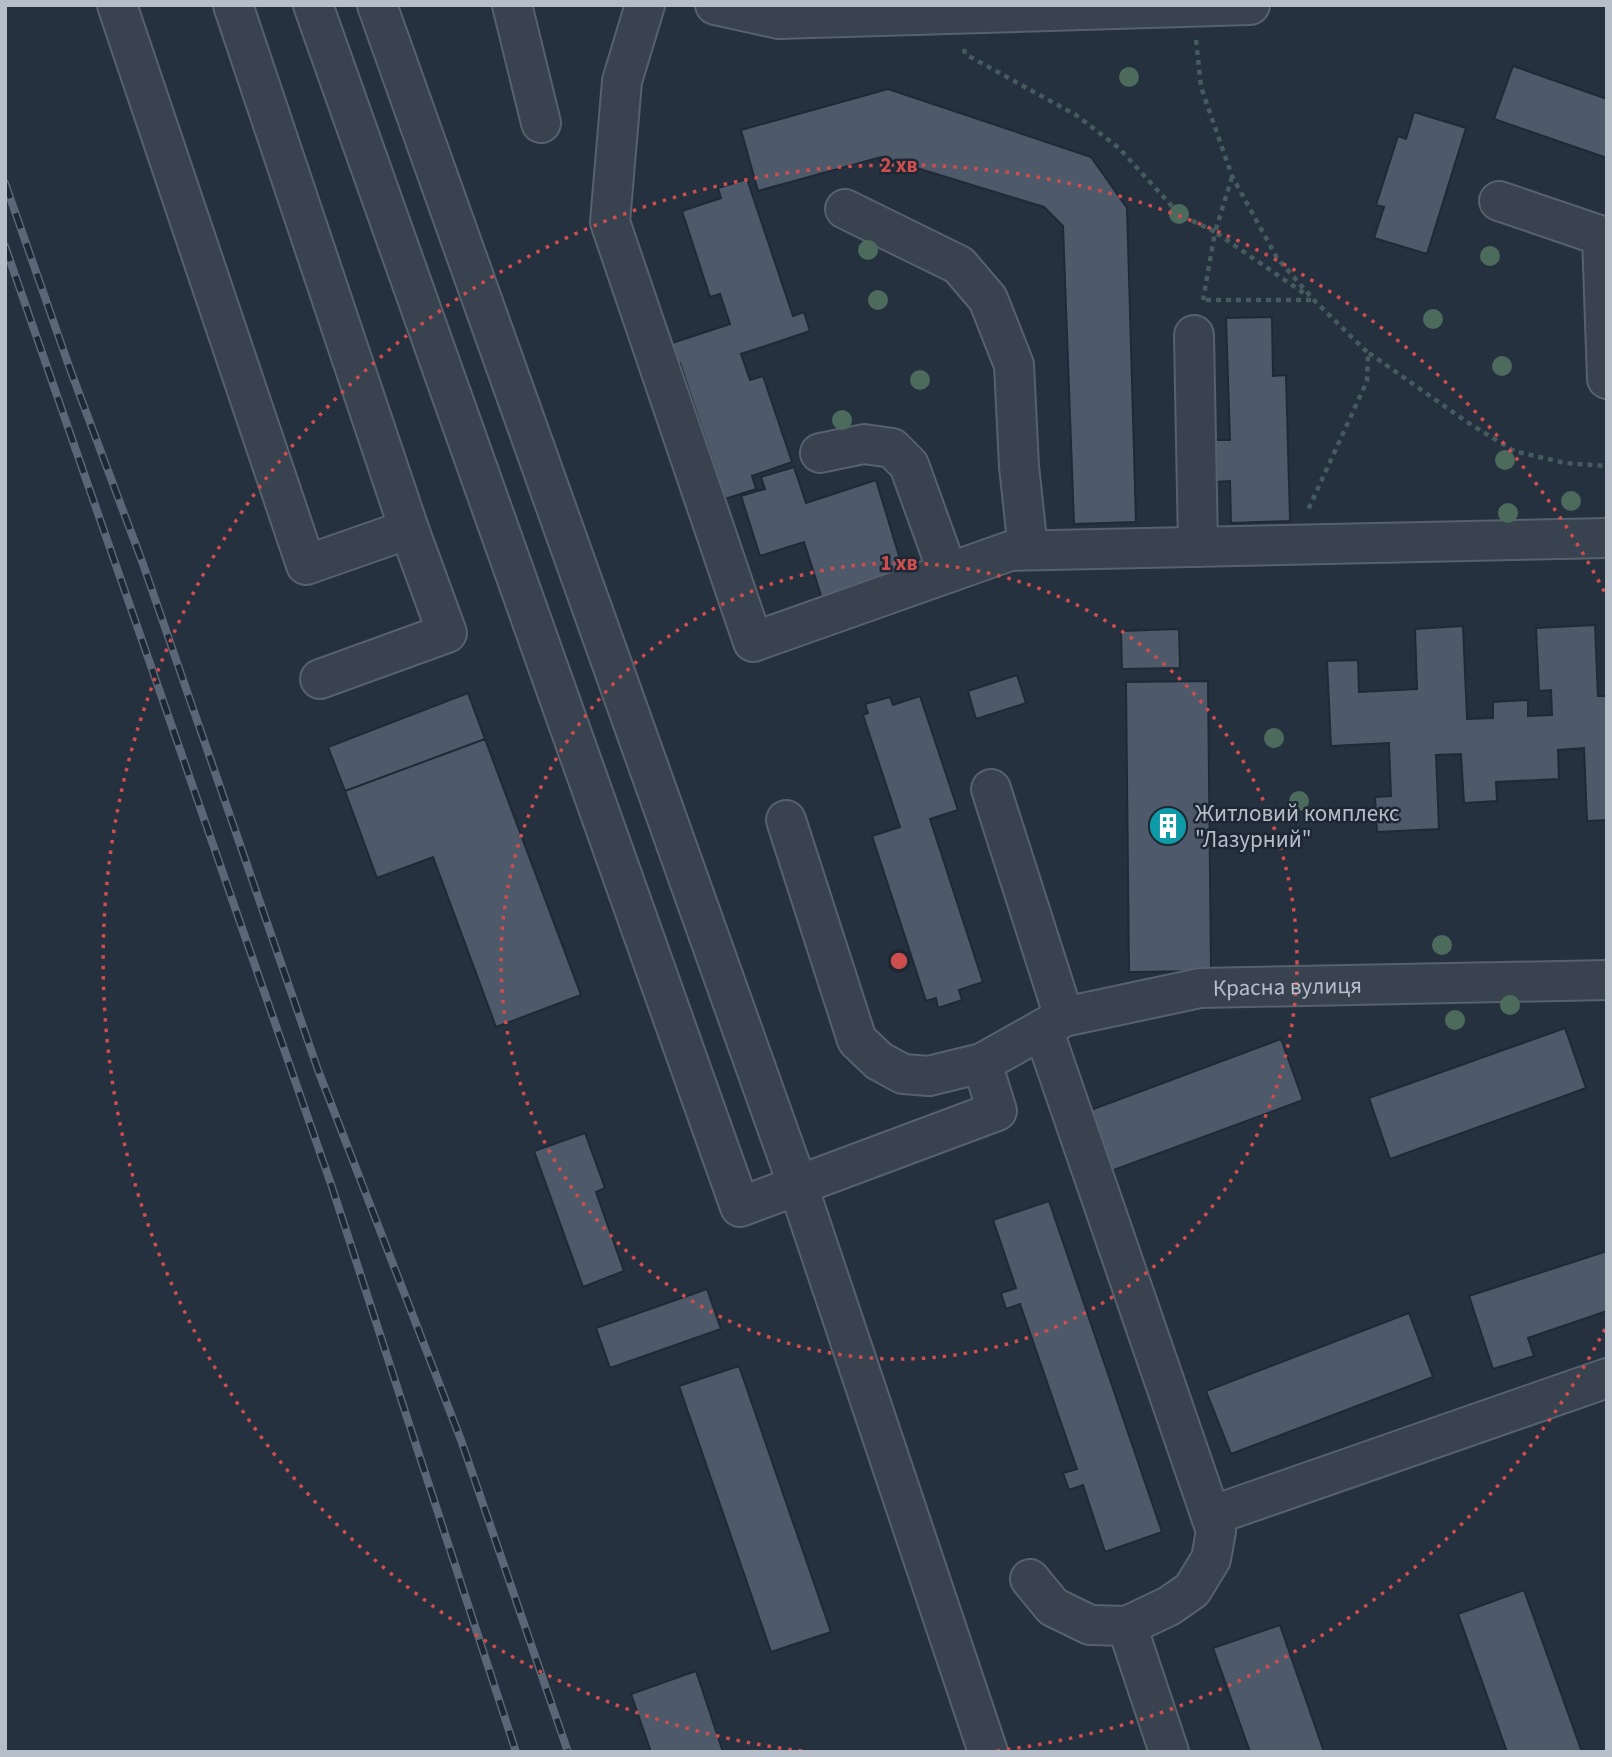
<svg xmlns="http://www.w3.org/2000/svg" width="1612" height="1757" viewBox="0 0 1612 1757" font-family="'Source Sans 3',sans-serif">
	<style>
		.building { fill: #4e5a6a; stroke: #202a36; stroke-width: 2 }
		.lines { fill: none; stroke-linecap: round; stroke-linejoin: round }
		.minor-casing { stroke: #57616d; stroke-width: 42 }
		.path { stroke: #455b5d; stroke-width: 4.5; stroke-dasharray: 5 5; stroke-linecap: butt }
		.minor { stroke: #39434f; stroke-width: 38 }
		.rail-casing { stroke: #5b6776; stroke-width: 8 }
		.rail { stroke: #1e2834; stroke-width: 5; stroke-dasharray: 16; stroke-linecap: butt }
		.tree { fill: #4d6b5d }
		.ring { fill: none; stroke: #ce4e50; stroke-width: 3.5; stroke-dasharray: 3.5 7 }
		.labels { text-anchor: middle; stroke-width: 5; stroke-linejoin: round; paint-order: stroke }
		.poi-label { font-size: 23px; fill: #b6beca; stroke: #1e2834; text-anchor: start }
		.street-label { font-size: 23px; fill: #b6beca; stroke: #1e2834 }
		.centre { fill: #ce4e50; stroke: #1e2834; stroke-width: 3.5 }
		.ring-label { font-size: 21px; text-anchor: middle; font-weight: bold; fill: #ce4e50; stroke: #1e2834; stroke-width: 5; stroke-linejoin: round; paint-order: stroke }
	</style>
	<rect width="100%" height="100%" fill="#25313f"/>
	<path class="building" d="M1513 66 1607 99V158L1494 119Z
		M888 89 1091 157 1127 208 1136 522 1074 524 1063 226 1044 207 881 157 758 191 741 130Z
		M1414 112 1466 128 1427 254 1374 238 1384 207 1376 205 1398 136 1406 139Z
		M747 179 793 316 804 312 810 331 741 354 750 380 763 376 792 462 752 476 756 489 725 499 680 363 670 366 663 346 730 324 720 294 710 297 682 211 721 198 718 188Z
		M1272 317 1273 376 1286 375 1290 521 1231 523 1230 481 1214 482 1213 440H1230L1226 318Z
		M794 467 806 503 876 480 907 582 825 608 804 542 760 556 741 496 765 489 761 477Z
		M1595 625 1598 696H1607V820L1587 821 1584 748 1558 750 1559 779 1496 782 1497 801 1464 803 1461 754 1436 755 1439 829 1377 832 1375 797 1391 796 1389 743 1331 746 1327 661 1358 660 1359 692 1417 689 1415 629 1463 626 1467 719 1493 718V702L1528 700V716L1552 715 1551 690 1539 691 1536 628Z
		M1179 629 1180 668 1122 669 1121 631Z
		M1017 675 1026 703 976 719 968 691Z
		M1208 681 1211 971 1129 972 1126 682Z
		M468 693 485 739 345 791 328 747Z
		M920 696 958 810 930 819 983 982 959 990 962 1000 938 1008 936 998 926 1001 872 836 900 827 863 715 868 713 865 704 890 697 893 705Z
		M485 739 581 995 496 1027 433 857 377 878 345 791Z
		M1565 1028 1586 1088 1390 1159 1369 1098Z
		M1281 1039 1303 1100 1111 1171 1088 1111Z
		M585 1133 605 1188 596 1192 624 1271 583 1287 534 1151Z
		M1049 1201 1162 1532 1105 1552 1083 1485 1069 1490 1063 1473 1077 1469 1020 1304 1006 1309 1001 1293 1016 1288 993 1220Z
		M1607 1251V1311L1528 1338 1534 1356 1493 1369 1469 1296Z
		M707 1289 721 1329 610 1368 596 1328Z
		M1409 1313 1433 1377 1231 1454 1206 1391Z
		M739 1366 831 1632 771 1652 679 1386Z
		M1524 1590 1582 1752H1507L1458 1614Z
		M1280 1625 1324 1752H1250L1213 1648Z
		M696 1671 723 1752H651L631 1694Z"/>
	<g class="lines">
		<g class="minor-casing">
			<g id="minor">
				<path d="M117 5 306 565 409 529"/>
				<path d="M233 5 409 529 447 633 320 679"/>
				<path d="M313 5 740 1207 997 1111 982 1063"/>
				<path d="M377 5 798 1186 988 1752"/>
				<path d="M512 5 541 123"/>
				<path d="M645 5 622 81 610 222 753 642 1010 551 1607 538"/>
				<path d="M715 5 779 19V10"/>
				<path d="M765 5 779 19 1250 5"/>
				<path d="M1499 201 1602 236 1607 379"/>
				<path d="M845 209 959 265 988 299 1014 365 1019 466 1028 550"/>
				<path d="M1194 335 1198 547"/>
				<path d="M820 453 864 444 892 448 909 465 948 573"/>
				<path d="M991 789 1064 1017"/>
				<path id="s1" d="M786 820 857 1040 879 1061 903 1074 929 1076 982 1063 1064 1017 1200 988 1607 980"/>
				<path d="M1211 1516 1607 1378"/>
				<path d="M1030 1579 1053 1607 1090 1625 1127 1626 1169 1606 1192 1590 1211 1559 1216 1531 1043 1029"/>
				<path d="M1127 1626 1169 1752"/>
			</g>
		</g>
		<path class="path" d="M1196 40 1201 87 1232 176 1277 258 1314 300 1368 353 1367 381 1308 510
			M964 49 965 54 1076 115 1119 148 1179 214 1215 232 1203 300
			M1232 177 1215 232 1308 296
			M1206 300H1313
			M1369 353 1467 422 1514 451 1565 463 1607 466"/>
		<use href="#minor" class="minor"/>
		<g class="rail-casing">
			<path id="rail" d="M5 183 70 369 143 564 318 1070 461 1440 568 1752
				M5 246 332 1187 516 1752"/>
		</g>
		<use href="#rail" class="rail"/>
	</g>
	<g class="tree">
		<circle cx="1129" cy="77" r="10"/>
		<circle cx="1179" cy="214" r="10"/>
		<circle cx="868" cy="250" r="10"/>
		<circle cx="1490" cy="256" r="10"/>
		<circle cx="878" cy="300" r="10"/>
		<circle cx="1433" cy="319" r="10"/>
		<circle cx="1502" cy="366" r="10"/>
		<circle cx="920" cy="380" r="10"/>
		<circle cx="842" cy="420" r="10"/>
		<circle cx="1505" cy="460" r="10"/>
		<circle cx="1571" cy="501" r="10"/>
		<circle cx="1508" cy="513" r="10"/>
		<circle cx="1274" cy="738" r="10"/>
		<circle cx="1299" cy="801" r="10"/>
		<circle cx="1442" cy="945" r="10"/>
		<circle cx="1510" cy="1005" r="10"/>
		<circle cx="1455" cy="1020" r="10"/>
	</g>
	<g class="ring">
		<circle cx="899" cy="961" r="398"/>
		<path d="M1605 1329A796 796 0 0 1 996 1751M802 1751A796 796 0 1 1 1605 593"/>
	</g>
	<defs>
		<g id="building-disc" transform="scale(2.0125)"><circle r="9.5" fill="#0f9aa8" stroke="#1e2834"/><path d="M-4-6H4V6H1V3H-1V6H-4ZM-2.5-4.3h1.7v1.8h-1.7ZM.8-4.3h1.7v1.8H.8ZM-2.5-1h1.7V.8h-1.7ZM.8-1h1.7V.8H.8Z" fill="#fff"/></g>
	</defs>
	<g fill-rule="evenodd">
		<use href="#building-disc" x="1168" y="826"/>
	</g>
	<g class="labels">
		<g class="poi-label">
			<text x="1195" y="821">Житловий комплекс<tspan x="1195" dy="26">"Лазурний"</tspan></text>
		</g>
		<g class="street-label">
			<text dy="8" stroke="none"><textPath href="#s1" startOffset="690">Красна вулиця</textPath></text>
		</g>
	</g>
	<circle cx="899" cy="961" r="10" class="centre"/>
	<g class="ring-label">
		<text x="899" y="172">2 хв</text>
		<text x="899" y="570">1 хв</text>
	</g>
	<rect width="1612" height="1757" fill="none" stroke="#b6beca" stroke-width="14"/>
</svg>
